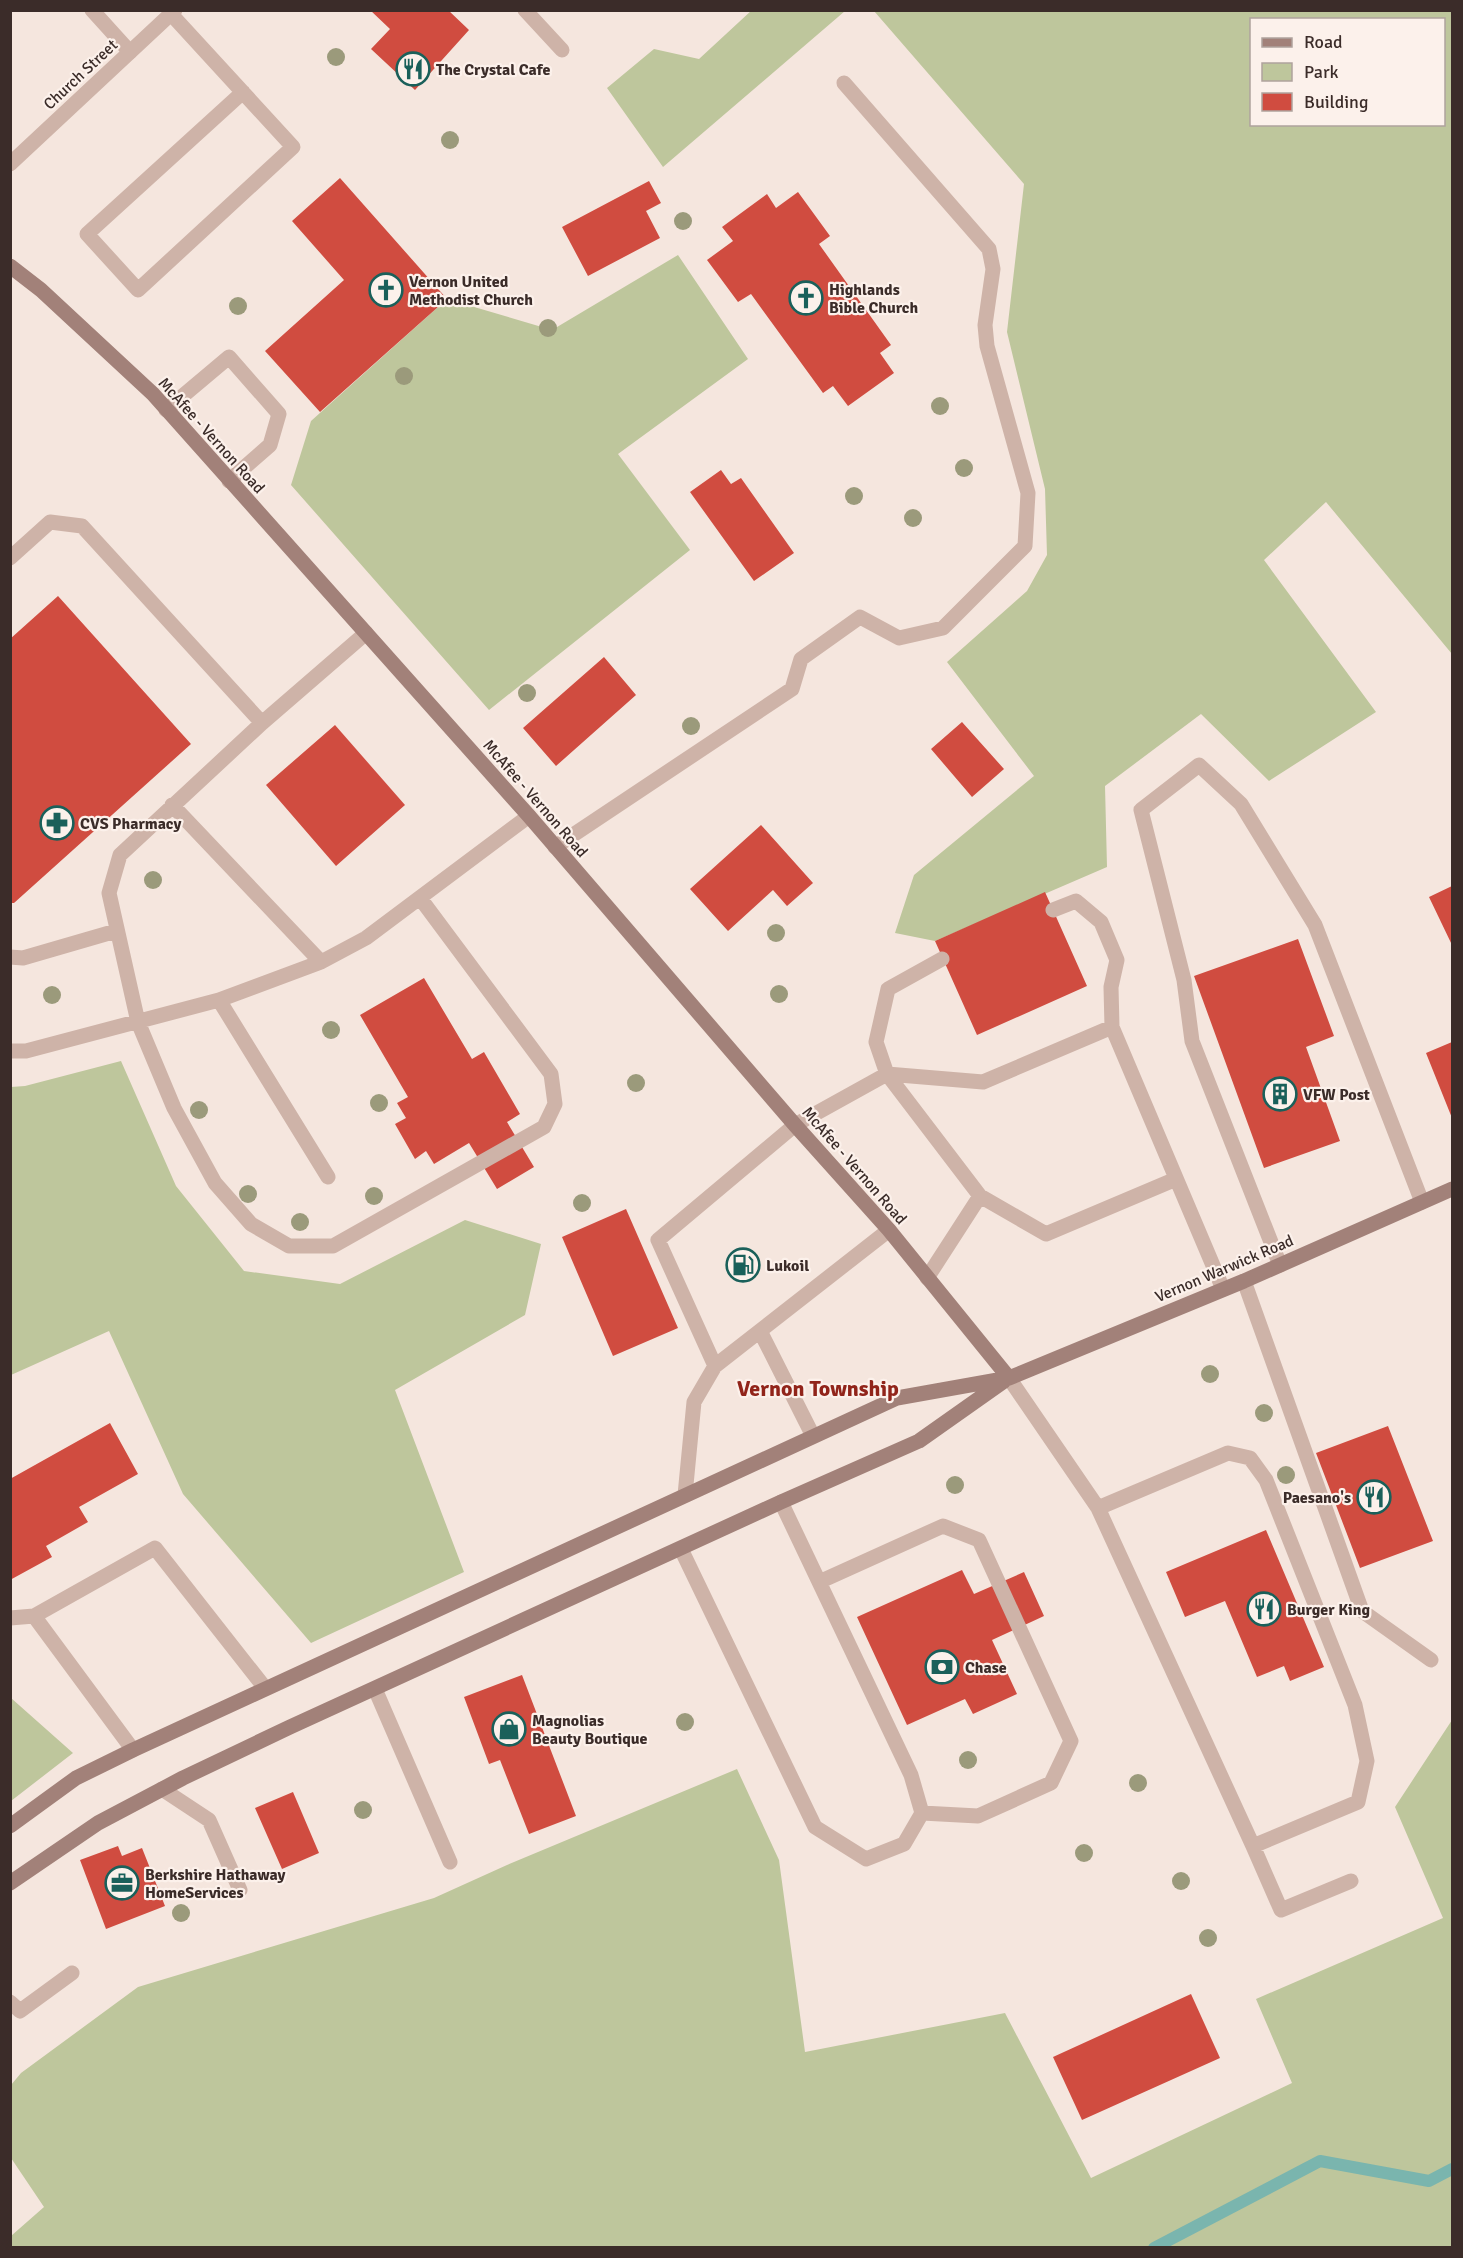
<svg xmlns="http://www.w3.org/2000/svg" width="1463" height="2258" viewBox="0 0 1463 2258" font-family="Signika,sans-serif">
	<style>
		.green { fill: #bec69c; fill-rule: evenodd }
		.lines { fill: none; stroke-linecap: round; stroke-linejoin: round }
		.stream { stroke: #7ab5ae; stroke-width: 12 }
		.building { fill: #d04c40 }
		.service { stroke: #ceb3a8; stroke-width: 15 }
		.minor { stroke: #ceb3a8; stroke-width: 15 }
		.secondary { stroke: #a28179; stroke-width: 15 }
		.tree { fill: #9b9a7b }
		.labels { text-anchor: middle; stroke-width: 4.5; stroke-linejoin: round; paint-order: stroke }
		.poi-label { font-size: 16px; font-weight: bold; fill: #3b2c29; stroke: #fcf1eb; text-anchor: start }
		.street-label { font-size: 16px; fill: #3b2c29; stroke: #fcf1eb }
		.district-label { font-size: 22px; font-weight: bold; fill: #91241a; stroke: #fcf1eb }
	</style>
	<rect width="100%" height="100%" fill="#f5e6de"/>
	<path class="green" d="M752 10 845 11 663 167 607 88 654 49 699 59Z
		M874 11H1452V654L1326 502 1264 560 1376 712 1269 781 1201 714 1105 786 1107 867 935 941 895 933 914 875 1034 776 947 662 1027 591 1047 555 1045 489 1007 332 1024 184ZM1252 20H1444V124H1252Z
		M678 255 748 359 618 454 690 550 489 710 291 485 311 421 447 299 552 330Z
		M121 1061 176 1186 244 1271 340 1284 465 1220 541 1244 525 1315 395 1390 464 1572 311 1643 183 1494 109 1331 11 1375V1087L25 1086Z
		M11 1698 73 1753 11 1801Z
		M1452 1720V2247H11V2236L44 2207 11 2158V2085L21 2073 138 1987 434 1898 507 1865 737 1769 779 1860 805 2052 1005 2013 1091 2178 1292 2083 1256 1999 1443 1918 1395 1807Z"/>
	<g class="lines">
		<path class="stream" d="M1154 2248 1320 2161 1429 2181 1452 2169"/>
	</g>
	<path class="building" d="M370 10H448L469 30 415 90 371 49 390 29Z
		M340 178 447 299 320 412 265 351 344 280 292 221Z
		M649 181 661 203 646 211 660 238 588 276 562 227Z
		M798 192 830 236 819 244 891 345 880 353 894 373 848 406 833 386 823 393 751 294 738 302 707 260 733 241 722 227 767 194 776 208Z
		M721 470 731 484 741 478 794 553 754 581 690 492Z
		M58 596 191 744 14 903H10V639Z
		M604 657 636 695 556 766 523 728Z
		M962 722 1004 769 972 797 931 749Z
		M335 725 405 805 336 866 266 785Z
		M761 825 813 883 787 906 773 890 728 931 690 889Z
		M1452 886V945L1429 897Z
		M1045 892 1087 986 977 1035 935 941Z
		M1298 939 1334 1036 1306 1047 1340 1141 1264 1168 1194 976Z
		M424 978 472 1059 484 1052 520 1114 507 1122 534 1167 497 1189 469 1143 434 1164 426 1151 415 1159 395 1124 406 1118 397 1103 408 1097 360 1015Z
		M1452 1042V1118L1426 1053Z
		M626 1209 678 1328 613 1356 562 1237Z
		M110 1423 138 1474 79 1507 88 1522 46 1546 52 1557 10 1580V1479Z
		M1388 1426 1433 1541 1360 1568 1316 1453Z
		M1266 1530 1324 1667 1290 1681 1284 1666 1257 1677 1225 1601 1185 1617 1166 1572Z
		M962 1570 974 1594 1024 1572 1044 1616 992 1640 1017 1694 973 1714 965 1699 907 1725 857 1617Z
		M522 1675 576 1816 529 1834 500 1760 489 1764 464 1697Z
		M293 1792 319 1853 282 1869 255 1808Z
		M118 1846 122 1856 142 1848 165 1906 106 1929 80 1860Z
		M1191 1994 1220 2058 1082 2120 1053 2057Z"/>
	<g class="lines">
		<path class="service" d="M92 10 130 52
			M525 10 562 50
			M171 14 293 147 138 290 87 234 243 92
			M166 410 229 357 279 414 270 445 229 481
			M10 558 50 522 82 526 262 723
			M366 633 262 723 120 855 109 893 138 1022 174 1108 215 1183 251 1224 289 1246H333L544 1127 555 1104 551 1074 420 898
			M172 805 321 962
			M555 847 792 689 801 659 860 617 899 638 943 628 1025 546 1028 493 987 346 985 325 993 269 989 249 844 83
			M1053 910 1076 901 1101 922 1117 960 1111 987 1112 1027
			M10 957 23 958 116 931
			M942 959 888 989 876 1042 887 1074 980 1196 1046 1234 1176 1179
			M219 1000 328 1177
			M10 1051H26L219 1000 321 962 366 938 529 816
			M1280 1265 1192 1041 1184 980 1141 810 1199 765 1241 804 1315 925 1422 1202
			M927 1278 980 1196
			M1244 1281 1362 1611 1431 1660
			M760 1331 813 1436
			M715 1366 658 1240 795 1125 887 1074 983 1082 1112 1027 1223 1289
			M1009 1378 1098 1508 1253 1846 1281 1910 1351 1881
			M685 1495 694 1402 715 1366 889 1230
			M1098 1508 1228 1453 1250 1458 1266 1480 1355 1705 1367 1761 1358 1802 1253 1846
			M681 1549 815 1827 866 1859 904 1844 922 1813 911 1775 781 1502
			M819 1582 943 1526 979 1540 1071 1741 1051 1783 978 1816 922 1813
			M34 1616 133 1750
			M10 1618 34 1616 155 1548 265 1688
			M375 1689 450 1862
			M162 1789 209 1820 240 1890
			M10 2002 20 2011 72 1973"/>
		<path class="minor" d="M10 164 175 10"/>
		<path class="secondary" d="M10 266 41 290 153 394 529 816 795 1125 889 1230 1009 1378
			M10 1826 76 1778 133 1750 897 1398 1009 1378 1244 1281 1452 1189
			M10 1883 98 1823 183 1778 290 1727 781 1502 919 1441 1004 1381"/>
	</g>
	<g class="tree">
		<circle cx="336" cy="57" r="9"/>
		<circle cx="450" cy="140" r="9"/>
		<circle cx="683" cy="221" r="9"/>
		<circle cx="238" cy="306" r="9"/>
		<circle cx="548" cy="328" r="9"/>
		<circle cx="404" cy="376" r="9"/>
		<circle cx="940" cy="406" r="9"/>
		<circle cx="964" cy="468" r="9"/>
		<circle cx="854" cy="496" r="9"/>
		<circle cx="913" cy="518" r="9"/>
		<circle cx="527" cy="693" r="9"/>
		<circle cx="691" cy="726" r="9"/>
		<circle cx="153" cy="880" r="9"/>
		<circle cx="776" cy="933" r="9"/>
		<circle cx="779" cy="994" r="9"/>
		<circle cx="52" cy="995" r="9"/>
		<circle cx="331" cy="1030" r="9"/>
		<circle cx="636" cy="1083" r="9"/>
		<circle cx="379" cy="1103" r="9"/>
		<circle cx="199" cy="1110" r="9"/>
		<circle cx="248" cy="1194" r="9"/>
		<circle cx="374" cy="1196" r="9"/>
		<circle cx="582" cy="1203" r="9"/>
		<circle cx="300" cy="1222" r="9"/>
		<circle cx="1210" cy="1374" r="9"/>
		<circle cx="1264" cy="1413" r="9"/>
		<circle cx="1286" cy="1475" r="9"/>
		<circle cx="955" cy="1485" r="9"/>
		<circle cx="685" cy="1722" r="9"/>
		<circle cx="968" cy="1760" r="9"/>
		<circle cx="1138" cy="1783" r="9"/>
		<circle cx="363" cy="1810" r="9"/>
		<circle cx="1084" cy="1853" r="9"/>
		<circle cx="1181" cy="1881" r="9"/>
		<circle cx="181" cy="1913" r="9"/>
		<circle cx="1208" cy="1938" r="9"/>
	</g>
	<defs>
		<g id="restaurant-ring" transform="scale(1.725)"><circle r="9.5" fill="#fcf1eb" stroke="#1a605a" stroke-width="1.5"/><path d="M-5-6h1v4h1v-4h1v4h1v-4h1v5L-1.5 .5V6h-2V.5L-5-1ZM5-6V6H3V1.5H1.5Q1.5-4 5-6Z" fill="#1a605a"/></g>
		<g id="church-ring" transform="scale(1.725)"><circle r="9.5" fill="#fcf1eb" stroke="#1a605a" stroke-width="1.5"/><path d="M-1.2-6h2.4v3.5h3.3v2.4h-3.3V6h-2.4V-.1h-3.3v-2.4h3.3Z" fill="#1a605a"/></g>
		<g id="pharmacy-ring" transform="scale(1.725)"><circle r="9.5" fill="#fcf1eb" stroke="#1a605a" stroke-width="1.5"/><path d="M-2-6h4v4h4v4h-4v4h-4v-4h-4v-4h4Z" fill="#1a605a"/></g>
		<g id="building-ring" transform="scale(1.725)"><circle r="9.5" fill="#fcf1eb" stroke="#1a605a" stroke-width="1.5"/><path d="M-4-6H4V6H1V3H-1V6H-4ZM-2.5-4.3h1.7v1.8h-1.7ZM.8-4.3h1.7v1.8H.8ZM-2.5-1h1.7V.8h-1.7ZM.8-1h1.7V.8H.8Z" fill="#1a605a"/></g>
		<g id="fuel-ring" transform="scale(1.725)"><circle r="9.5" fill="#fcf1eb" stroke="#1a605a" stroke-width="1.5"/><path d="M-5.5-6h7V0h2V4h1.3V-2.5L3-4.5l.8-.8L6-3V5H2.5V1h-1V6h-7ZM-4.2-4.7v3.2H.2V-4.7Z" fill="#1a605a"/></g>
		<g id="bank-ring" transform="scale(1.725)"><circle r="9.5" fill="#fcf1eb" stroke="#1a605a" stroke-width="1.5"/><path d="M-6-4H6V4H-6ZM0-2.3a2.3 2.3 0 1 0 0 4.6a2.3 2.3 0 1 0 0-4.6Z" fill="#1a605a"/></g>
		<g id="shop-ring" transform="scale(1.725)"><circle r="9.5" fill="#fcf1eb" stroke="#1a605a" stroke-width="1.5"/><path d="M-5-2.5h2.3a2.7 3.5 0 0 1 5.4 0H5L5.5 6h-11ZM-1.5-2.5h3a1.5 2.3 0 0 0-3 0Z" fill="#1a605a"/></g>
		<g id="office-ring" transform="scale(1.725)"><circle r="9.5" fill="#fcf1eb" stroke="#1a605a" stroke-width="1.5"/><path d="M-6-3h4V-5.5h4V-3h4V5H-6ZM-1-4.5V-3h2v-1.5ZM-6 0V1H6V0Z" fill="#1a605a"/></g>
	</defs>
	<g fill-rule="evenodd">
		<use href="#restaurant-ring" x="413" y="69"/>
		<use href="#church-ring" x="386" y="290"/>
		<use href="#church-ring" x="806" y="298"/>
		<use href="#pharmacy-ring" x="57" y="823"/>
		<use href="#building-ring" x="1280" y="1094"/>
		<use href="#fuel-ring" x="743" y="1265"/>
		<use href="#restaurant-ring" x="1374" y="1497"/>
		<use href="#restaurant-ring" x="1264" y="1609"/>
		<use href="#bank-ring" x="942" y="1667"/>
		<use href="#shop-ring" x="509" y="1729"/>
		<use href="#office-ring" x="122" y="1883"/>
	</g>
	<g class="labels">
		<g class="poi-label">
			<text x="436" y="75">The Crystal Cafe</text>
			<text x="409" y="287">Vernon United<tspan x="409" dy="18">Methodist Church</tspan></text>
			<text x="829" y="295">Highlands<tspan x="829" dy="18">Bible Church</tspan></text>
			<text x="80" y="829">CVS Pharmacy</text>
			<text x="1303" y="1100">VFW Post</text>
			<text x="766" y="1271">Lukoil</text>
			<text x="1351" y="1503" text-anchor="end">Paesano's</text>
			<text x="1287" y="1615">Burger King</text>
			<text x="965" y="1673">Chase</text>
			<text x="532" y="1726">Magnolias<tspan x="532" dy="18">Beauty Boutique</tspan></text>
			<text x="145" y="1880">Berkshire Hathaway<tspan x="145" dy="18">HomeServices</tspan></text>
		</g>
		<g class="street-label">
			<text transform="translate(80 74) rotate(-43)" y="6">Church Street</text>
			<text transform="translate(212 435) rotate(48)" y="6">McAfee - Vernon Road</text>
			<text transform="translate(536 798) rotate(49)" y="6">McAfee - Vernon Road</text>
			<text transform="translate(855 1165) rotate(49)" y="6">McAfee - Vernon Road</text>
			<text transform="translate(1224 1268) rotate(-23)" y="6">Vernon Warwick Road</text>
		</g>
		<g class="district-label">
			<text x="818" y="1396">Vernon Township</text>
		</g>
	</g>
	<rect width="1463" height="2258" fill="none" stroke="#3b2c29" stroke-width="24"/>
	<rect x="1250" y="18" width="195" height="108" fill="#fcf1eb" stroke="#afa29d" stroke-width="1.5"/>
	<rect x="1262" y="38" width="30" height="9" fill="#a28179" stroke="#afa29d" stroke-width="1.5"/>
	<text x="1304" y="48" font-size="18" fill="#3b2c29">Road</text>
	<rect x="1262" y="63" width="30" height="18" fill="#bec69c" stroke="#afa29d" stroke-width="1.5"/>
	<text x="1304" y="78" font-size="18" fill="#3b2c29">Park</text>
	<rect x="1262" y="93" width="30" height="18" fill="#d04c40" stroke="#afa29d" stroke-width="1.5"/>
	<text x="1304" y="108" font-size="18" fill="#3b2c29">Building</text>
</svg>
